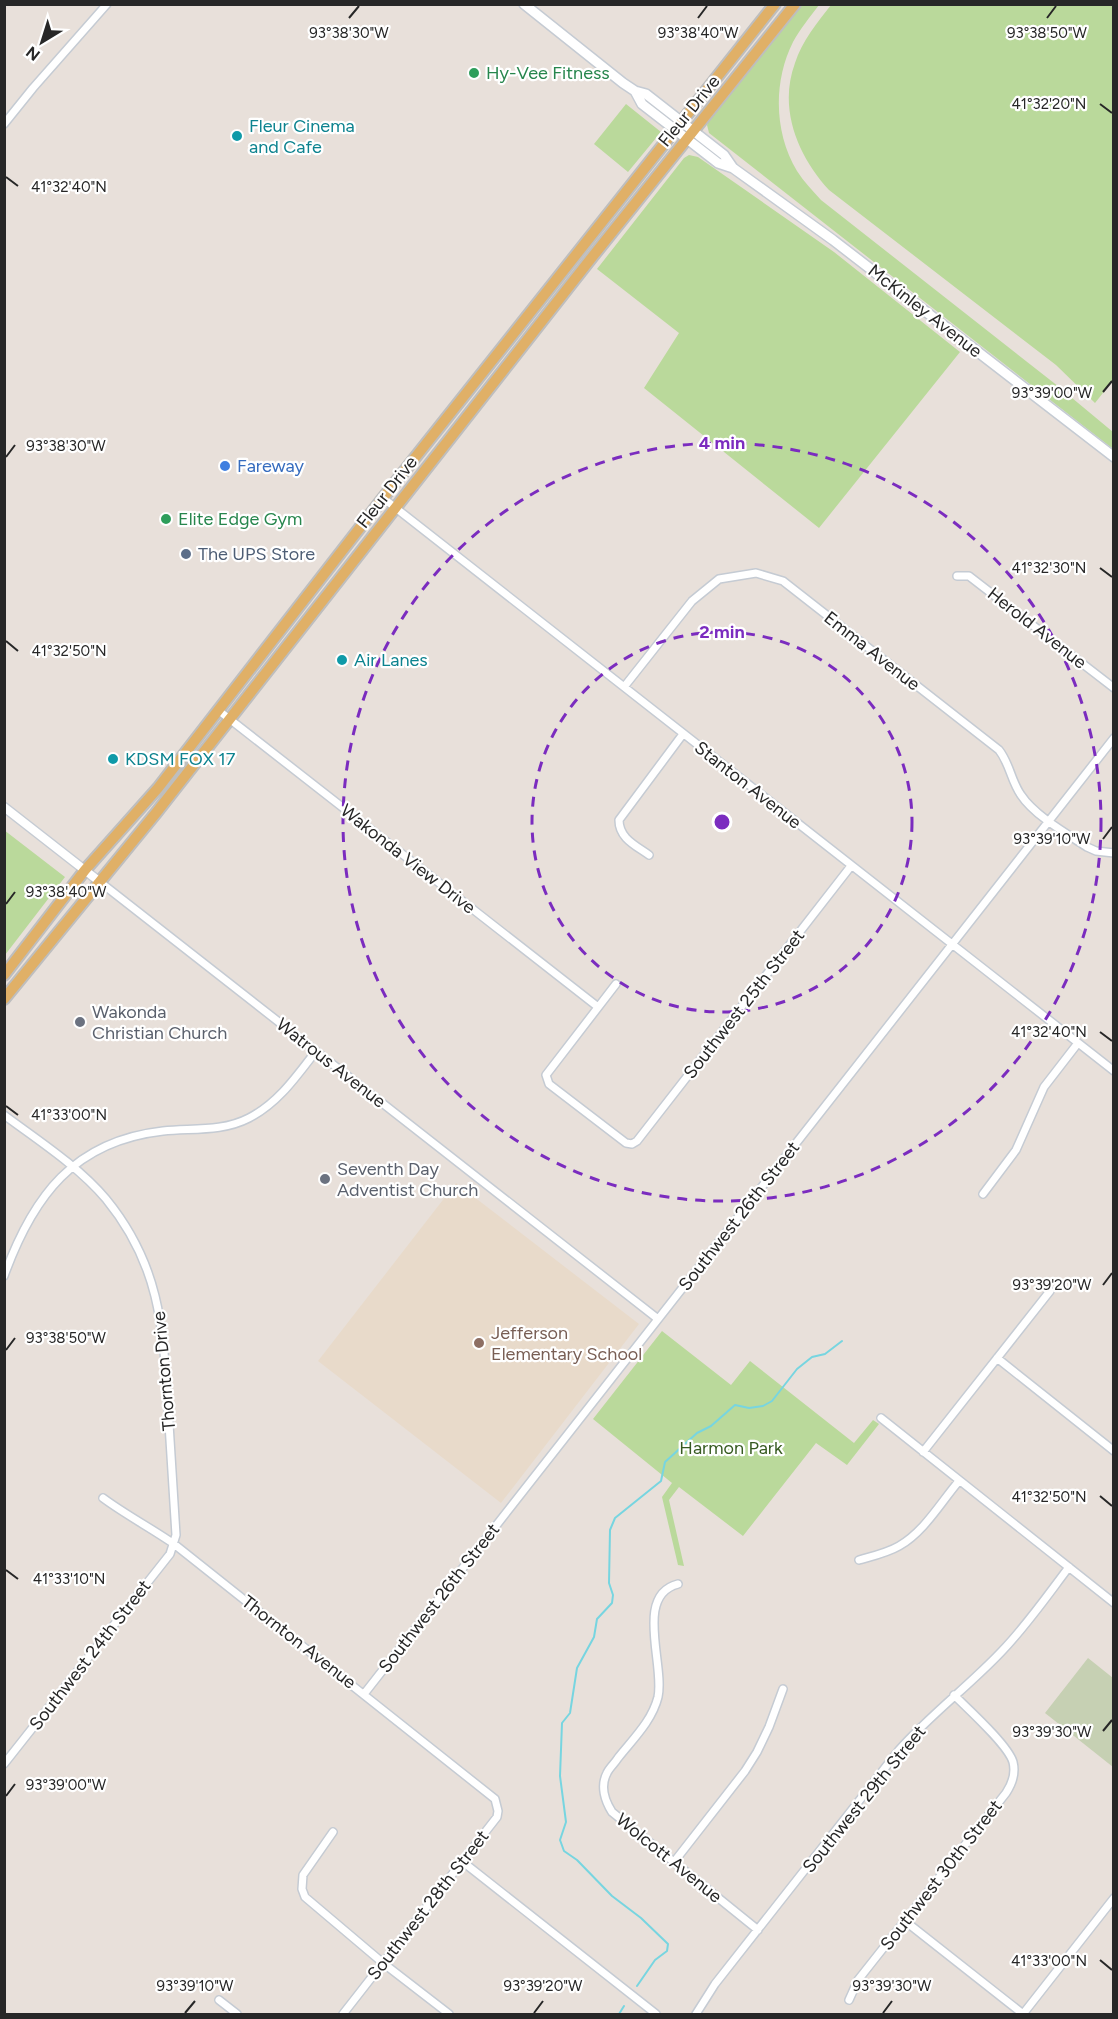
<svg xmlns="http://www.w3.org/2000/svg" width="1118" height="2019" viewBox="0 0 1118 2019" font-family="Figtree,sans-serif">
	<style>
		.education { fill: #e8daca }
		.green { fill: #bad99b }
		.cemetery { fill: #c6d0b3 }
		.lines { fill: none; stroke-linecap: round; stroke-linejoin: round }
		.stream { stroke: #77d5e0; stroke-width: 2 }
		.minor-casing { stroke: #c5cbd3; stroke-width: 10 }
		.tertiary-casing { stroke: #c5cbd3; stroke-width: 11 }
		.secondary-casing { stroke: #c5cbd3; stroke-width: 12 }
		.primary-casing { stroke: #bebebe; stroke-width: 14 }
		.minor { stroke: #fff; stroke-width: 7 }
		.tertiary { stroke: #fff; stroke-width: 8 }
		.secondary { stroke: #fff; stroke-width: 9 }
		.primary { stroke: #e0b067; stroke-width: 10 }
		.ticks { fill: none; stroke: #272727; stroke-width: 2 }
		.ring { fill: none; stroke: #7b2cbf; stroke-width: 3; stroke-dasharray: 10 8 }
		.leisure-dot { fill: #2e9e5b; stroke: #fff; stroke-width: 2 }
		.culture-dot { fill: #0f9aa8; stroke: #fff; stroke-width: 2 }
		.shop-dot { fill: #3f7fe0; stroke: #fff; stroke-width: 2 }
		.service-dot { fill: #5c6f8a; stroke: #fff; stroke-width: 2 }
		.worship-dot { fill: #6b7280; stroke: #fff; stroke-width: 2 }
		.education-dot { fill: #8d6e63; stroke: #fff; stroke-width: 2 }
		.labels { text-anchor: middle; stroke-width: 4.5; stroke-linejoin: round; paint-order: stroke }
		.leisure-label { font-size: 18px; fill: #27864d; stroke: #fff; text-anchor: start }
		.street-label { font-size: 18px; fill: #272727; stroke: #fff }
		.culture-label { font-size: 18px; fill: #0d838f; stroke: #fff; text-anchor: start }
		.shop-label { font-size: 18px; fill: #366cbe; stroke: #fff; text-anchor: start }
		.service-label { font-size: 18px; fill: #4e5e75; stroke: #fff; text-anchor: start }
		.worship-label { font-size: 18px; fill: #5b616d; stroke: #fff; text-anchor: start }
		.education-label { font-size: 18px; fill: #785e54; stroke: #fff; text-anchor: start }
		.park-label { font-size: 18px; fill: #365a20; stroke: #fff }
		.ticks-label { font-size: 15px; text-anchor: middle; fill: #272727; stroke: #fff; stroke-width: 4.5; stroke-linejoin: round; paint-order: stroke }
		.centre { fill: #7b2cbf; stroke: #fff; stroke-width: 3 }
		.ring-label { font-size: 18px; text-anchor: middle; font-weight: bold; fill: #7b2cbf; stroke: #fff; stroke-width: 4.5; stroke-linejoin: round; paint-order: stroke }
	</style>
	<rect width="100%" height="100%" fill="#e8e0da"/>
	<path class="education" d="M456 1183 639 1324 501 1503 318 1361Z"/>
	<path class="green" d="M802 5H819C810 17 800 29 793 42 773 82 774 133 797 171 804 182 813 191 821 200L1054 383 1113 432V449L709 133 707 125 709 120Z
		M831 5H1113L1114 379 1095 403 1056 365 829 190C798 156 778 109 795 63 802 41 817 23 831 5Z
		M626 104 661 132 628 172 594 144Z
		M689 155 698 157 834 252 960 352 819 528 644 388 679 333 597 269 684 158Z
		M4 830 65 877 5 955H4Z
		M662 1331 731 1385 750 1361 854 1443 873 1420 879 1424 847 1465 816 1443 743 1536 679 1487 669 1500 684 1566 678 1565 662 1497 672 1483 593 1419Z"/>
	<path class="cemetery" d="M1088 1658 1113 1678V1767L1045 1713Z"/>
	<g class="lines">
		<path class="stream" d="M637 1986 655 1960 667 1951 668 1944 641 1918 612 1896 577 1860 564 1851 560 1840 566 1822 560 1776 562 1723 570 1713 577 1668 594 1637 597 1619 612 1603 613 1595 609 1583 610 1530 615 1518 661 1481 665 1462 697 1433 711 1426 735 1405 749 1408 763 1406 772 1401 797 1369 812 1357 825 1354 842 1341
			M619 2014 624 2006"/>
		<g class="minor-casing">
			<path id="minor" d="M4 124 33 88 107 4
				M383 498 1114 1071
				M957 576H969L1114 688
				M624 687 692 601 719 579 756 573 783 581 999 750C1010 764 1011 781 1021 795 1034 815 1067 834 1087 847L1096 851 1114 853
				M218 710 598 1007
				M649 855C635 845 619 838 619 820L683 734
				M100 882 658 1319
				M616 984 546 1075 549 1084 626 1143 632 1144 637 1141 851 866
				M4 1115C39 1141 78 1166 106 1199 160 1265 163 1326 168 1408 171 1450 173 1493 176 1535L170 1554 4 1764
				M983 1194 1016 1150 1044 1087 1078 1043
				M4 1276C33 1196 74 1141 163 1131 192 1128 222 1132 249 1118 278 1103 296 1077 316 1051
				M997 1358 1114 1451
				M881 1418 1114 1603
				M923 1452 1050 1291
				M103 1498C126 1515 151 1528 174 1544L495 1799 498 1811 497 1817 343 2014
				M859 1560C873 1556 887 1553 899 1546 924 1532 941 1502 959 1481
				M678 1584C634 1595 665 1665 658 1697 652 1721 633 1739 618 1758 615 1763 609 1768 607 1773 600 1786 605 1801 612 1812L758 1930
				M364 1694 1114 738
				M333 1832 303 1875 302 1889 305 1897 383 1963 449 2014
				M463 1862 656 2014
				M674 1862 745 1771 757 1752 769 1727 783 1689
				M905 1921 1023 2014
				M219 2000 237 2014
				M849 2000 858 1980 1006 1793C1012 1784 1016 1774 1013 1762 1008 1745 968 1709 954 1695
				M696 2014 715 1984 899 1750C931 1714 969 1686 1002 1651 1027 1625 1047 1596 1069 1567
				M1023 2014 1114 1898"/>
		</g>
		<g class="tertiary-casing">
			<path id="tertiary" d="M4 807 100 882"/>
		</g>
		<g class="secondary-casing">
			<path id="secondary" d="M524 4 623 83 635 91 646 94 724 155 733 168
				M635 91 642 104 718 163 733 168 833 240 1114 457"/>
		</g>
		<g class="primary-casing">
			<path id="primary" d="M4 975 85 870 158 788 383 498 775 4
				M4 999 156 813 593 256 795 4"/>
		</g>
		<use href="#minor" class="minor"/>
		<use href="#tertiary" class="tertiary"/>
		<use href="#secondary" class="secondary"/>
		<use href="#primary" class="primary"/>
	</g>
	<path class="ticks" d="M349 18 359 6M698 18 707 6M1047 18 1056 6M1100 104 1112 113M6 177 18 186M1103 392 1112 381M6 457 15 445M1100 568 1112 577M6 641 18 651M1103 839 1112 827M6 904 15 892M1100 1032 1112 1041M6 1106 18 1115M1103 1285 1112 1273M6 1350 15 1338M1100 1496 1112 1506M6 1570 18 1579M1103 1731 1112 1720M6 1796 15 1784M1100 1960 1112 1970M185 2013 195 2001M534 2013 543 2001M883 2013 892 2001"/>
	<g class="ring">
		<circle cx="722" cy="822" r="190"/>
		<circle cx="722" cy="822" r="379"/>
	</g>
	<g class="leisure-dot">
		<circle cx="474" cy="73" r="6"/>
		<circle cx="166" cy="519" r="6"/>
	</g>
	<g class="culture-dot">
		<circle cx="237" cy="136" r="6"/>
		<circle cx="342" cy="660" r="6"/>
		<circle cx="113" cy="759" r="6"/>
	</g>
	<circle class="shop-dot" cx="225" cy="466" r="6"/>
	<circle class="service-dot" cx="186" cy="554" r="6"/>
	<g class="worship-dot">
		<circle cx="80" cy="1022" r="6"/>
		<circle cx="325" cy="1179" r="6"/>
	</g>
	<circle class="education-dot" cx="479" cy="1343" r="6"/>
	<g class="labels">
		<g class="leisure-label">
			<text x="486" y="79">Hy-Vee Fitness</text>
			<text x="178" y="525">Elite Edge Gym</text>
		</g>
		<g class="street-label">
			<text transform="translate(689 111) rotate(-51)" y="6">Fleur Drive</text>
			<text transform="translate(925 311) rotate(38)" y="6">McKinley Avenue</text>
			<text transform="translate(387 492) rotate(-52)" y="6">Fleur Drive</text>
			<text transform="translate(1037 628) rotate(38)" y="6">Herold Avenue</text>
			<text transform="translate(872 651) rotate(38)" y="6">Emma Avenue</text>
			<text transform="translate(748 785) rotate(38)" y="6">Stanton Avenue</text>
			<text transform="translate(408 859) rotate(38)" y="6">Wakonda View Drive</text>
			<text transform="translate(744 1004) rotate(-52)" y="6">Southwest 25th Street</text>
			<text transform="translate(331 1063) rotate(38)" y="6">Watrous Avenue</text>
			<text transform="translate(739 1216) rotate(-52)" y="6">Southwest 26th Street</text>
			<text transform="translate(164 1371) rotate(-95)" y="6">Thornton Drive</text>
			<text transform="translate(439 1598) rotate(-52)" y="6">Southwest 26th Street</text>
			<text transform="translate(299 1642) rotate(38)" y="6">Thornton Avenue</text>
			<text transform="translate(90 1655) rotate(-52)" y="6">Southwest 24th Street</text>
			<text transform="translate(864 1799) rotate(-51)" y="6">Southwest 29th Street</text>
			<text transform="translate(669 1858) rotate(39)" y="6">Wolcott Avenue</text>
			<text transform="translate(941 1875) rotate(-52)" y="6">Southwest 30th Street</text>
			<text transform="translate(428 1905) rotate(-52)" y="6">Southwest 28th Street</text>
		</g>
		<g class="culture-label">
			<text x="249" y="132">Fleur Cinema<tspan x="249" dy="21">and Cafe</tspan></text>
			<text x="354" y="666">Air Lanes</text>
			<text x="125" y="765">KDSM FOX 17</text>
		</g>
		<g class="shop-label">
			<text x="237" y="472">Fareway</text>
		</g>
		<g class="service-label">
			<text x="198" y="560">The UPS Store</text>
		</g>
		<g class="worship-label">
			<text x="92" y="1018">Wakonda<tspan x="92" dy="21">Christian Church</tspan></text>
			<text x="337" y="1175">Seventh Day<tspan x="337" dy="21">Adventist Church</tspan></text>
		</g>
		<g class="education-label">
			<text x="491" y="1339">Jefferson<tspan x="491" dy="21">Elementary School</tspan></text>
		</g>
		<g class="park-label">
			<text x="731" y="1454">Harmon Park</text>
		</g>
	</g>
	<g class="ticks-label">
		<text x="349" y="38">93°38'30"W</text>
		<text x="698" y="38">93°38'40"W</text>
		<text x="1047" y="38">93°38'50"W</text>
		<text x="1049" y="109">41°32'20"N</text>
		<text x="69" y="192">41°32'40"N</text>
		<text x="1052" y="398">93°39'00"W</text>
		<text x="66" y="451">93°38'30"W</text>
		<text x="1049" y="573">41°32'30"N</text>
		<text x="69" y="656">41°32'50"N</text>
		<text x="1052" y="844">93°39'10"W</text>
		<text x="66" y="897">93°38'40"W</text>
		<text x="1049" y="1037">41°32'40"N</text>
		<text x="69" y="1120">41°33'00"N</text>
		<text x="1052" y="1290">93°39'20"W</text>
		<text x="66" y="1343">93°38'50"W</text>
		<text x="1049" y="1502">41°32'50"N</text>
		<text x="69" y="1584">41°33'10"N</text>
		<text x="1052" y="1737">93°39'30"W</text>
		<text x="66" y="1790">93°39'00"W</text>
		<text x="1049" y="1966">41°33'00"N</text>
		<text x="195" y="1991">93°39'10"W</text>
		<text x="543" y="1991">93°39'20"W</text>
		<text x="892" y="1991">93°39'30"W</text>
	</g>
	<circle cx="722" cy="822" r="9" class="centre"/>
	<g class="ring-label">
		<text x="722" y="449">4 min</text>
		<text x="722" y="638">2 min</text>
	</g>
	<rect width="1118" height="2019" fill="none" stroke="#272727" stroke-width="12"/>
	<g transform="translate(42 42) rotate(218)" stroke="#ffffff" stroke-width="4.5" paint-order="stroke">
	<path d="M0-4.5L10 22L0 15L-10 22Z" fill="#272727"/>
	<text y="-9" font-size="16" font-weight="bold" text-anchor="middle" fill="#272727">N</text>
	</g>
</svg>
